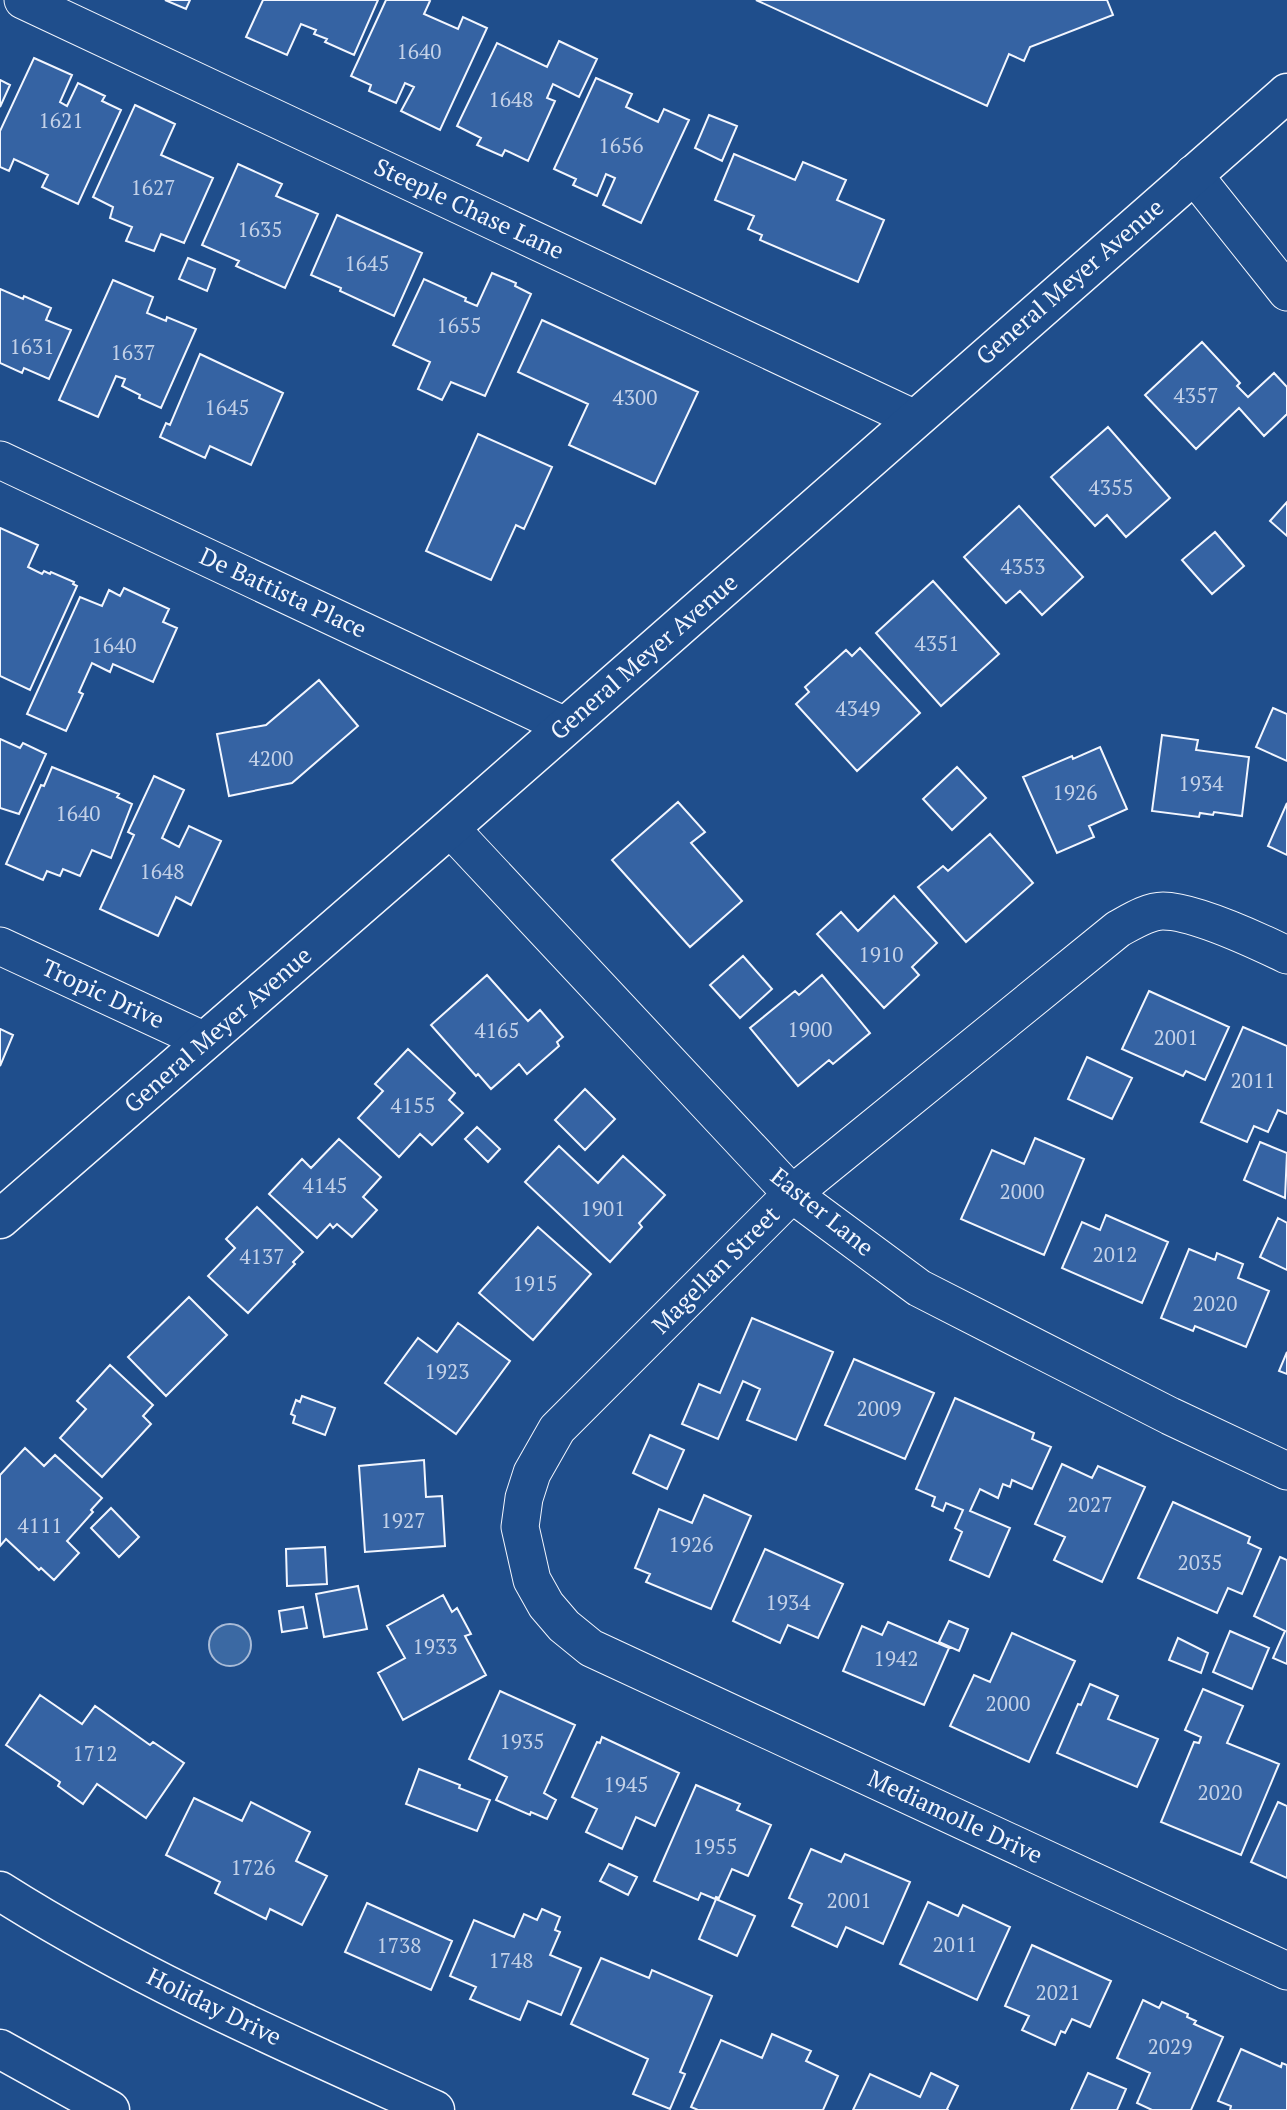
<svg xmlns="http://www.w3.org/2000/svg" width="1287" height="2110" viewBox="0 0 1287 2110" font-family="'PT Serif',serif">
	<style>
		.water { fill: #3b69a3; stroke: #a8bbd7; stroke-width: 2 }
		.building { fill: #3563a3; stroke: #f2f6ff; stroke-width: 2 }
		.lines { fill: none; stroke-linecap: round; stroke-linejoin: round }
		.minor-casing { stroke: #f2f6ff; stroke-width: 39 }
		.tertiary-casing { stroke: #f2f6ff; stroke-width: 41 }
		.secondary-casing { stroke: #f2f6ff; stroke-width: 41 }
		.minor { stroke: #1f4e8c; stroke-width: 37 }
		.tertiary { stroke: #1f4e8c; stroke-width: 38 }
		.secondary { stroke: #1f4e8c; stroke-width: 38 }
		.labels { text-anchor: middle; stroke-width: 5; stroke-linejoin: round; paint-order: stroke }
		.number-label { font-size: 21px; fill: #c3d1e8 }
		.street-label { font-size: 24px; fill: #f2f6ff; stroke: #1f4e8c }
	</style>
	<rect width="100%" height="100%" fill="#1f4e8c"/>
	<path class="water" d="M209 1645a21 21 0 1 1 42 0a21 21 0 1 1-42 0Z"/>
	<path class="building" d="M165 0H190L186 9Z
		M263 0H378L354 55 325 42 327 39 314 34 316 30 301 24 287 55 246 37Z
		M386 0H428L430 1 424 14 458 29 463 17 487 28 440 130 401 111 414 87 405 83 396 103 369 91 371 85 351 76Z
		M756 0H1107L1113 15 1030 47 1024 61 1009 54 987 106Z
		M559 41 597 59 579 97 553 84 547 98 555 101 528 161 505 150 502 156 477 145 481 138 457 126 497 43 547 67Z
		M34 58 72 75 60 102 67 106 78 83 105 96 102 101 121 110 78 204 42 187 48 175 14 159 9 171 0 167V131Z
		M596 78 632 94 626 107 658 122 664 109 689 120 641 223 603 205 615 178 606 174 597 196 573 185 576 179 554 169Z
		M0 80 10 85 0 107Z
		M135 105 175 124 161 155 213 178 184 243 161 234 154 251 126 241 132 227 110 218 113 207 93 197Z
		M709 115 737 126 722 161 695 148Z
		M734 154 795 180 803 162 846 180 837 200 884 220 858 282 760 240 762 235 748 229 754 216 715 200Z
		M238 164 282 184 276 196 318 214 285 288 236 266 239 261 202 245Z
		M337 215 422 253 394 316 340 291 341 288 311 275Z
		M188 258 215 269 207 291 179 279Z
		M492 273 516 283 515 286 531 294 485 396 451 382 442 400 418 389 430 362 393 345 424 279 466 298 465 301 477 306Z
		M113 280 153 297 147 313 166 321 167 317 196 329 161 408 139 398 140 395 122 386 125 379 116 376 98 417 59 400Z
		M0 289 23 299 24 296 51 308 46 320 71 330 49 379 24 368 22 373 0 363Z
		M542 320 698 392 655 484 569 445 588 404 518 372Z
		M1202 342 1240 383 1237 386 1248 397 1274 373 1287 387V414L1264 436 1239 408 1196 449 1145 395Z
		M200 354 283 393 251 465 210 446 205 458 160 437 166 423 170 425Z
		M1108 427 1170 498 1126 537 1107 515 1095 526 1051 477Z
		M478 434 552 467 524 529 516 525 491 580 426 551Z
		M1287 502V536L1270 521Z
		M1019 506 1083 577 1042 615 1020 591 1006 603 964 557Z
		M0 528 38 545 28 567 42 574 44 571 50 574 51 572 74 582 73 584 77 586 30 690 0 676Z
		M1215 532 1244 566 1212 594 1182 560Z
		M933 581 999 654 941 706 876 633Z
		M124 588 169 609 163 622 177 628 153 682 113 664 110 672 92 663 79 692 83 694 66 731 27 714 80 597 102 606 109 590 120 596Z
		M860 648 920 713 857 771 796 704 809 692 805 687 846 650 852 656Z
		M319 680 358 726 292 783 229 796 217 734 266 725Z
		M1273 708 1287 714V761L1256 747Z
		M1162 735 1198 740 1196 750 1249 757 1242 816 1214 812 1213 815 1200 813 1199 817 1152 811Z
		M0 739 20 748 23 743 46 754 19 814 0 808Z
		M1100 747 1127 809 1089 826 1094 837 1057 853 1023 777 1072 756 1073 759Z
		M52 767 119 794 117 797 132 804 111 858 92 850 80 876 63 869 60 876 47 871 43 880 6 864 41 785 44 786Z
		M957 767 986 798 952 830 923 799Z
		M154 776 184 790 162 838 179 847 189 826 221 841 191 905 176 897 158 936 100 909 134 835 128 832Z
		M678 802 705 832 691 843 742 901 690 947 612 860Z
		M1287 803V855L1268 846Z
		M990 834 1033 883 966 942 918 887 943 866 948 871Z
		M894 896 937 943 912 967 919 975 884 1008 817 934 841 912 858 931Z
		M743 956 772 989 740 1018 710 985Z
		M487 975 528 1021 540 1010 563 1037 557 1042 559 1046 527 1074 519 1064 491 1089 478 1074 476 1076 431 1025Z
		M822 975 870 1033 833 1064 829 1060 798 1086 750 1028 795 991 799 995Z
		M1149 991 1229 1027 1205 1080 1186 1071 1183 1076 1122 1049Z
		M1243 1027 1287 1046V1114L1278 1110 1268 1132 1254 1126 1247 1142 1201 1122Z
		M0 1029 13 1035 0 1066Z
		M408 1049 455 1093 449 1100 463 1113 432 1145 420 1134 399 1157 358 1118 383 1091 375 1084Z
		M1087 1057 1132 1078 1112 1119 1068 1099Z
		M585 1089 615 1119 585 1150 555 1120Z
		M477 1127 500 1149 488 1162 465 1139Z
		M1035 1138 1084 1159 1044 1255 961 1219 992 1150 1024 1164Z
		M339 1139 381 1177 363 1197 377 1210 352 1237 337 1224 333 1228 330 1224 317 1238 269 1194 302 1159 311 1168Z
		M1260 1142 1287 1153 1285 1198 1244 1180Z
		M559 1146 598 1183 623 1156 665 1195 639 1223 642 1227 610 1262 525 1182Z
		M257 1207 303 1252 293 1262 295 1264 248 1313 208 1276 235 1248 226 1239Z
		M1106 1215 1168 1242 1142 1303 1062 1268 1082 1222 1100 1230Z
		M1278 1218 1287 1223V1270L1260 1257Z
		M538 1227 591 1274 533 1340 479 1293Z
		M1189 1249 1215 1260 1217 1253 1243 1264 1238 1278 1269 1291 1246 1347 1195 1326 1193 1331 1161 1318Z
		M189 1297 227 1335 166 1396 128 1357Z
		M752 1318 833 1352 796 1440 747 1420 760 1389 743 1381 718 1439 682 1424 699 1384 720 1393Z
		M458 1323 510 1361 456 1434 385 1383 418 1338 437 1352Z
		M1287 1352V1374L1279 1371Z
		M854 1359 934 1393 905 1459 825 1425Z
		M110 1365 153 1405 143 1416 151 1424 102 1477 60 1438 86 1409 77 1401Z
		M302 1396 335 1408 325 1435 293 1423 295 1416 291 1414 296 1400 300 1402Z
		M955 1398 1034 1433 1032 1439 1051 1447 1032 1489 1012 1480 1010 1487 1003 1484 998 1498 980 1489 970 1511 1010 1528 989 1577 950 1560 962 1532 955 1528 963 1510 946 1503 943 1511 932 1506 935 1497 916 1489Z
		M650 1435 684 1450 667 1489 633 1473Z
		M25 1448 44 1466 55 1455 102 1498 91 1510 93 1512 67 1541 79 1553 54 1580 41 1568 39 1570 6 1539 0 1546V1475Z
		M424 1460 426 1497 442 1496 445 1546 365 1552 359 1466Z
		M1062 1464 1092 1478 1098 1466 1145 1487 1102 1582 1054 1560 1065 1537 1035 1524Z
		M704 1495 751 1516 711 1609 646 1582 650 1574 635 1568 659 1509 692 1523Z
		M1173 1502 1250 1537 1248 1543 1261 1549 1242 1594 1228 1588 1217 1613 1138 1578Z
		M111 1508 139 1537 119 1557 91 1528Z
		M325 1547 327 1584 287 1586 286 1549Z
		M765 1549 843 1584 818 1638 788 1625 780 1643 733 1621Z
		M1280 1557 1287 1560V1664L1273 1658 1285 1631 1254 1616Z
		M358 1586 367 1629 324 1637 316 1594Z
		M443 1595 452 1612 457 1608 471 1634 465 1636 486 1675 403 1720 378 1673 405 1658 387 1626Z
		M303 1607 307 1628 282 1632 279 1611Z
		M949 1621 968 1629 959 1651 939 1642Z
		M888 1622 949 1648 924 1705 843 1671 862 1626 882 1635Z
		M1230 1631 1269 1648 1252 1689 1213 1672Z
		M1012 1633 1075 1661 1029 1762 950 1726 974 1675 990 1682Z
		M1178 1638 1208 1653 1201 1673 1169 1660Z
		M1090 1684 1118 1696 1108 1719 1158 1739 1137 1787 1057 1753 1078 1704 1081 1705Z
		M1203 1689 1243 1706 1227 1743 1279 1764 1241 1855 1161 1822 1194 1742 1199 1743 1201 1737 1185 1730Z
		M500 1691 575 1725 544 1793 556 1800 547 1819 531 1812 530 1815 496 1800 507 1777 469 1759Z
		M40 1695 82 1724 95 1706 150 1745 153 1742 184 1763 146 1818 97 1784 83 1804 58 1786 60 1782 6 1745Z
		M602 1737 679 1773 655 1826 636 1817 622 1849 586 1832 597 1809 572 1797 597 1742 600 1743Z
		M419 1769 460 1785 459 1788 490 1800 477 1831 406 1804Z
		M696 1785 740 1804 737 1810 771 1825 748 1876 732 1869 719 1898 716 1897 715 1899 701 1893 698 1900 654 1881Z
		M194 1798 242 1821 251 1802 310 1832 296 1861 327 1876 302 1925 270 1909 266 1919 215 1893 220 1882 166 1855Z
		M1278 1802 1287 1806V1878L1251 1862Z
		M811 1849 841 1862 845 1854 910 1882 883 1944 846 1927 837 1947 792 1926 802 1904 789 1898Z
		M609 1864 637 1877 628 1895 600 1881Z
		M716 1899 755 1916 737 1956 699 1939Z
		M928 1902 958 1916 963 1905 1010 1927 977 2000 900 1964Z
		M367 1903 452 1941 431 1990 345 1952Z
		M542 1909 560 1917 555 1930 560 1932 550 1955 581 1968 561 2015 528 2001 520 2020 470 1999 476 1987 450 1976 474 1920 514 1937 524 1914 537 1920Z
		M1032 1945 1111 1981 1090 2027 1072 2019 1065 2033 1061 2031 1055 2045 1022 2030 1029 2016 1005 2006Z
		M601 1958 649 1978 652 1970 712 1996 680 2072 685 2074 670 2109 633 2094 648 2059 571 2024Z
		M1143 2000 1159 2008 1162 2002 1188 2014 1187 2017 1196 2021 1194 2024 1223 2037 1191 2110H1152L1137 2103 1150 2073 1117 2058Z
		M772 2034 811 2051 806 2061 838 2076 823 2110H698L691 2107 721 2040 762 2058Z
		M1241 2049 1281 2067 1282 2063 1287 2065V2110H1230L1231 2106 1218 2101Z
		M931 2073 958 2086 947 2109 948 2110H853L870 2074 920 2097Z
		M1088 2073 1126 2089 1117 2110H1071Z"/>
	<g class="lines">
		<g class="minor-casing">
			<path id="minor" d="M23 0 915 419
				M1193 174 1287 292
				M0 460 565 726
				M450 828 792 1194 919 1288 1170 1416 1287 1471
				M0 946 205 1041
				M1287 955C1258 941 1194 911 1163 911 1148 911 1131 922 1118 929L792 1194 557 1429 532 1473 524 1498 520 1527 532 1580 546 1605 564 1626 591 1648 1287 1971"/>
		</g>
		<g class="tertiary-casing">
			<path id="tertiary" d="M0 1891C137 1978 287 2043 435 2110
				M0 2049 110 2110"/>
		</g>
		<g class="secondary-casing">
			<path id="secondary" d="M0 1219 450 828 1287 93"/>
		</g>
		<use href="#minor" class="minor"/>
		<use href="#tertiary" class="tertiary"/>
		<use href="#secondary" class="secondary"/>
	</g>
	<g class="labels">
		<g class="number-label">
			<text x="419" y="59">1640</text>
			<text x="511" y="107">1648</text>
			<text x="61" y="128">1621</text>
			<text x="621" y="153">1656</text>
			<text x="153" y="195">1627</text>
			<text x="260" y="237">1635</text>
			<text x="367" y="271">1645</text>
			<text x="459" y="333">1655</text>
			<text x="32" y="354">1631</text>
			<text x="133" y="360">1637</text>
			<text x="1196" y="403">4357</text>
			<text x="635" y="405">4300</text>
			<text x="227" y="415">1645</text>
			<text x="1111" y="495">4355</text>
			<text x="1023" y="574">4353</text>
			<text x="937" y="651">4351</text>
			<text x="114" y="653">1640</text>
			<text x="858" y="716">4349</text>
			<text x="271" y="766">4200</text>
			<text x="1201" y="791">1934</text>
			<text x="1075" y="800">1926</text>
			<text x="78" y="821">1640</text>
			<text x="162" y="879">1648</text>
			<text x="881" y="962">1910</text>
			<text x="810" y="1037">1900</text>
			<text x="497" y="1038">4165</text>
			<text x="1176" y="1045">2001</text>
			<text x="1253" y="1088">2011</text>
			<text x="413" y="1113">4155</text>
			<text x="325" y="1193">4145</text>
			<text x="1022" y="1199">2000</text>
			<text x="603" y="1216">1901</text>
			<text x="1115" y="1262">2012</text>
			<text x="262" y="1264">4137</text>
			<text x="535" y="1291">1915</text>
			<text x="1215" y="1311">2020</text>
			<text x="447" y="1379">1923</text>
			<text x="879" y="1416">2009</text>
			<text x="1090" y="1512">2027</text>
			<text x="403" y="1528">1927</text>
			<text x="40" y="1533">4111</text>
			<text x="691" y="1552">1926</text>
			<text x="1200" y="1570">2035</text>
			<text x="788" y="1610">1934</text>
			<text x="435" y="1654">1933</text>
			<text x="896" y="1666">1942</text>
			<text x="1008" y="1711">2000</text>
			<text x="522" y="1749">1935</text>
			<text x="95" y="1761">1712</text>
			<text x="626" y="1792">1945</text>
			<text x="1220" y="1800">2020</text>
			<text x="715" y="1854">1955</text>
			<text x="253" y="1875">1726</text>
			<text x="849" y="1908">2001</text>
			<text x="955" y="1952">2011</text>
			<text x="399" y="1953">1738</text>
			<text x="511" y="1968">1748</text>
			<text x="1058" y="2000">2021</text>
			<text x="1170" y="2054">2029</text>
		</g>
		<g class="street-label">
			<text transform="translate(469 209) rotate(25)" y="8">Steeple Chase Lane</text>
			<text transform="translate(1070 282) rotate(-41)" y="8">General Meyer Avenue</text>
			<text transform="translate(283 593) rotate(25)" y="8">De Battista Place</text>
			<text transform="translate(644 657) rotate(-41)" y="8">General Meyer Avenue</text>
			<text transform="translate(103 994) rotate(25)" y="8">Tropic Drive</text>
			<text transform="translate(218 1030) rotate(-41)" y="8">General Meyer Avenue</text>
			<text transform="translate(822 1212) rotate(39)" y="8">Easter Lane</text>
			<text transform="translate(716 1270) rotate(-45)" y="8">Magellan Street</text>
			<text transform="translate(955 1817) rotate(25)" y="8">Mediamolle Drive</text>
			<text transform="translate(214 2007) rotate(26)" y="8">Holiday Drive</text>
		</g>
	</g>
</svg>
